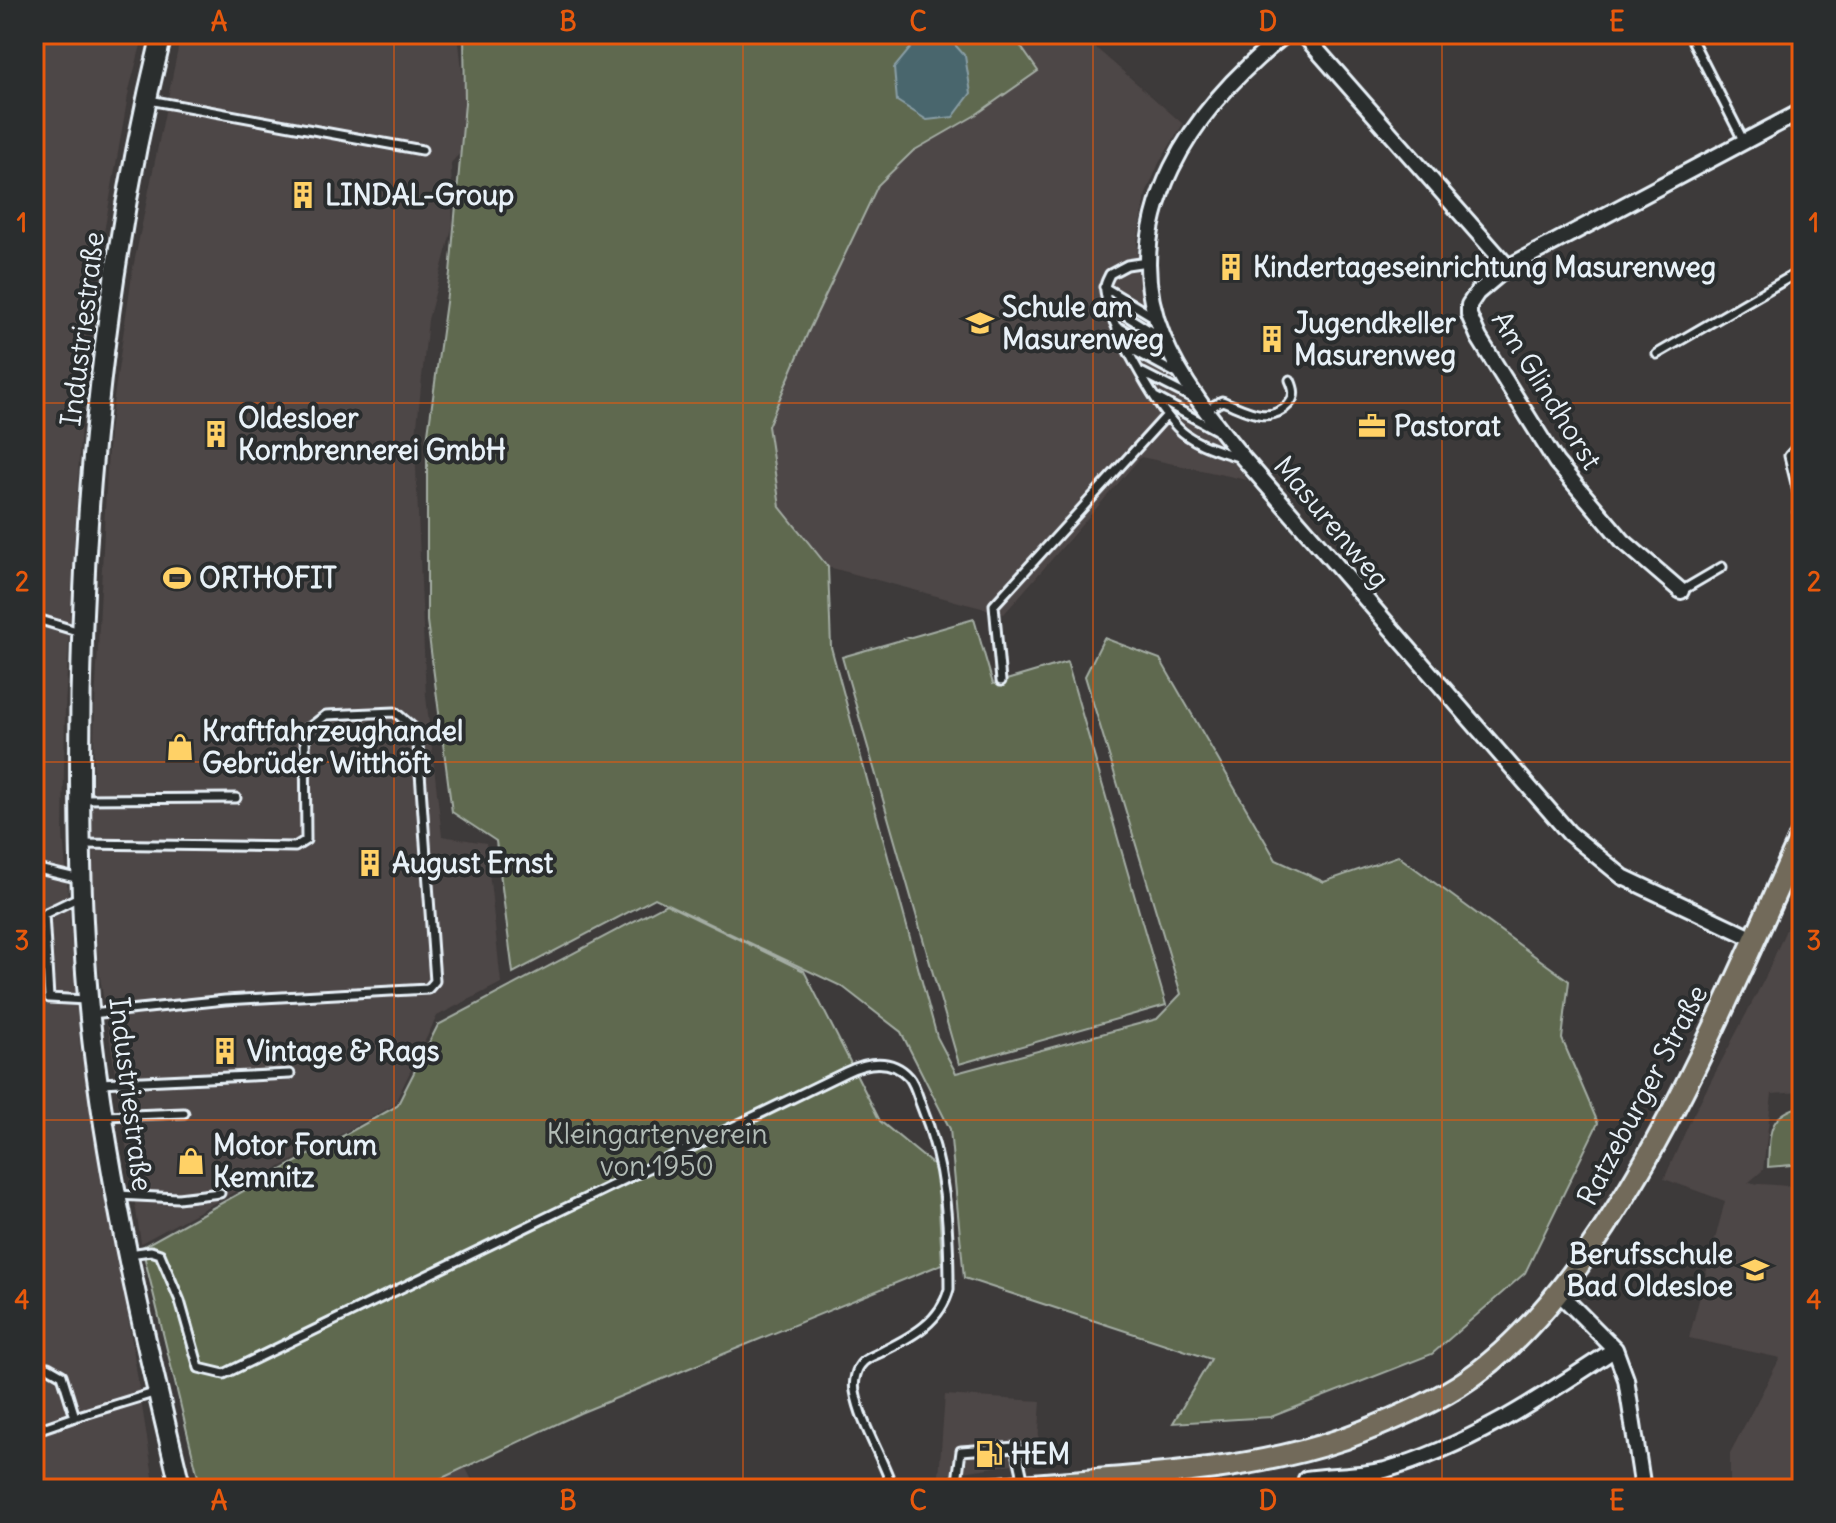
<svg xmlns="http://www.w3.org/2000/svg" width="1836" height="1523" viewBox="0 0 1836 1523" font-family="Delius,sans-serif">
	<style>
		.built { fill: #4d4646 }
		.green { fill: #5f6950; stroke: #a4ada4; stroke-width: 2 }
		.water { fill: #4a666d; stroke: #899ea5; stroke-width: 2 }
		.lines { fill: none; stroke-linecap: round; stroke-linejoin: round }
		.lane-casing { stroke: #e8f1f8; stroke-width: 13 }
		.street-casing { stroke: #e8f1f8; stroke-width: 20 }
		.secondary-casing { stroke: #e8f1f8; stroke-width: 24 }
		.primary-casing { stroke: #e8f1f8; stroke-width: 26 }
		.lane { stroke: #2a2d2e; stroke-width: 7 }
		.street { stroke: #2a2d2e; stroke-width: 14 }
		.secondary { stroke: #2a2d2e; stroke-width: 18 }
		.primary { stroke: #726b5a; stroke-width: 20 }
		.grid { fill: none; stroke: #e8590c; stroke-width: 2; stroke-opacity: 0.55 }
		.labels { text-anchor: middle; stroke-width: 8; stroke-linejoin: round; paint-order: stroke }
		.poi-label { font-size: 28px; font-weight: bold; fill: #e8f1f8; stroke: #2a2d2e; text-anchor: start }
		.street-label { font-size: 28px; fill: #e8f1f8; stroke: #2a2d2e }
		.park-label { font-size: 28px; fill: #b1bbb5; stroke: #2a2d2e }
		.neatline { fill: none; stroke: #e8590c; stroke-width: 3 }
		.grid-label { font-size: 26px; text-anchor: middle; font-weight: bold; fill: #e8590c }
	</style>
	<rect width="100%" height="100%" fill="#3d3a3a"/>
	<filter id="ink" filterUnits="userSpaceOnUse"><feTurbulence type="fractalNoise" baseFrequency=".0125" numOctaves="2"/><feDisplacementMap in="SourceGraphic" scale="16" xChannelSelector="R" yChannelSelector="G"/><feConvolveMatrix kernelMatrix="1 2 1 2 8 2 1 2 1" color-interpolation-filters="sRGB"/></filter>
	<g filter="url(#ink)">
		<path class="built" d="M34 34H144L129 90 86 335 65 708 63 833 80 1047 111 1208 155 1489H34Z
			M181 34H458L470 142 451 163 453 225 428 320 415 445 426 696 442 836 486 843 501 983 437 1016 394 1105 141 1243 99 970 90 881 95 705 109 431 133 268Z
			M1012 34H1080L1183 124 1159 163 1146 194 1137 243 1141 294 1145 316 1172 375 1247 480 1141 457 1004 614 828 567 780 507 768 426 808 330 878 185 913 151 974 116 1038 71Z
			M1802 893V1092L1772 1094 1763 1170 1748 1183 1802 1187V1489H1730V1453L1780 1358 1689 1338 1725 1201 1664 1179 1692 1117 1764 980Z
			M945 1395 1041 1401 1037 1460 939 1476Z
			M466 1468 476 1489H419Z"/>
		<path class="green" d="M464 34H1012L1038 71 974 116 913 151 878 185 809 330 768 426 780 507 828 567 831 647 937 1037 956 1073 1157 1019 1181 994 1085 676 1104 638 1160 659 1276 860 1324 882 1398 856 1569 981 1562 1039 1598 1123 1525 1273 1432 1354 1271 1417 1173 1423 1211 1359 964 1278 950 1129 901 1032 843 987 655 898 513 973 496 841 452 812 427 621V441L450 273 465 103Z
			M974 619 993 684 1067 662 1166 1005 959 1064 842 657Z
			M666 904 804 971 880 1121 937 1168 942 1264 580 1413 419 1489H201L142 1247 397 1106 438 1025Z
			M1802 1106V1164L1768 1167C1770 1135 1766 1115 1802 1106Z"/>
		<path class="water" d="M922 34 948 37 965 56 971 93 953 117 927 120 897 101 894 68Z"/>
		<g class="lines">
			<g class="lane-casing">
				<path id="lane" d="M1689 34 1743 140
					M149 100 422 150
					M1147 262 1127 265 1110 274C1107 280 1104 285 1105 291 1108 322 1155 404 1177 427 1193 444 1217 450 1238 457
					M1104 287 1157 319
					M1109 305 1160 337
					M1120 328 1169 355
					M1131 349 1179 375
					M1657 354 1802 270
					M1143 373 1196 400
					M1155 397 1214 429
					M1206 410 1222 401C1244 409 1269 426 1289 404 1296 396 1294 389 1290 380
					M1799 496 1789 456 1802 442
					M1798 512 1802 510
					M1681 591 1722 567
					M34 618 80 632
					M1001 681 994 605 1167 415
					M82 799 236 798
					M82 844 295 847 306 840 305 731 326 715 395 712 417 731 435 981 428 989 225 1000 91 1014
					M34 868 80 879
					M79 897 44 914 49 998 86 1000
					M100 1083 290 1074
					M105 1116 184 1113
					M117 1195 178 1198 220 1193
					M129 1254 151 1251 160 1254 180 1301 199 1368 224 1374 846 1072C867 1062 891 1057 909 1077 915 1084 918 1097 921 1105 946 1165 949 1225 949 1289 941 1321 913 1336 885 1350 879 1354 868 1357 863 1362 856 1368 853 1383 855 1391 861 1425 882 1456 893 1489
					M34 1366 48 1367 62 1375 75 1417 34 1431
					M75 1417 157 1392
					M956 1489 961 1451 1016 1447 1024 1483"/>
			</g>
			<g class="street-casing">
				<path id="street" d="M1286 34C1194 106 1114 218 1163 337 1181 382 1214 422 1244 459L1569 833 1623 877 1754 939
					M1303 34 1508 267
					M1681 591 1623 541 1556 462 1479 338 1469 315V305L1477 293 1508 267 1802 111
					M1559 1293 1615 1349 1626 1379 1643 1489
					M1306 1479C1331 1475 1361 1476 1385 1470 1470 1446 1542 1397 1615 1349"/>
			</g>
			<g class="secondary-casing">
				<path id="secondary" d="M162 34C104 270 80 517 80 759 80 865 82 972 97 1077 116 1216 148 1353 181 1489"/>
			</g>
			<g class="primary-casing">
				<path id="primary" d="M991 1489C1106 1477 1232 1477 1343 1439 1381 1425 1423 1408 1458 1386 1612 1290 1727 997 1802 834"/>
			</g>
			<use href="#lane" class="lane"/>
			<use href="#street" class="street"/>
			<use href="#secondary" class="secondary"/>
			<use href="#primary" class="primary"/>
		</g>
	</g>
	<path class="grid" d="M394 34V1489M743 34V1489M1093 34V1489M1442 34V1489M34 403H1802M34 762H1802M34 1120H1802"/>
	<defs>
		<g id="building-bare" transform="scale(2.16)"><path d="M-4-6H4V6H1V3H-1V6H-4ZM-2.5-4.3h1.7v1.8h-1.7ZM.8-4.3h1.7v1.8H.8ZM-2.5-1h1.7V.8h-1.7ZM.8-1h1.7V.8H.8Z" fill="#ffd166" stroke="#2a2d2e" stroke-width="2.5" paint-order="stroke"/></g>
		<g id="school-bare" transform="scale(2.16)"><path d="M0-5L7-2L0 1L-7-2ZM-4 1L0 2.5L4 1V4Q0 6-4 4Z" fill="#ffd166" stroke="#2a2d2e" stroke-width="2.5" paint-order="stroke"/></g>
		<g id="office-bare" transform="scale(2.16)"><path d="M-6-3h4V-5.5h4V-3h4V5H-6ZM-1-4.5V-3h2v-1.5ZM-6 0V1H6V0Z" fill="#ffd166" stroke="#2a2d2e" stroke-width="2.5" paint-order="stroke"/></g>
		<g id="stadium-bare" transform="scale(2.16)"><path d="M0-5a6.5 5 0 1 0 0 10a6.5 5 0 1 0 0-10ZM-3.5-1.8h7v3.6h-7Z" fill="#ffd166" stroke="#2a2d2e" stroke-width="2.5" paint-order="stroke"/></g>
		<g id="shop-bare" transform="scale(2.16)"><path d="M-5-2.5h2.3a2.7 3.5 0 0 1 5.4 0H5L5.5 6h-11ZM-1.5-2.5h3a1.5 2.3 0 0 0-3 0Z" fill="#ffd166" stroke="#2a2d2e" stroke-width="2.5" paint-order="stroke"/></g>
		<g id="fuel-bare" transform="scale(2.16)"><path d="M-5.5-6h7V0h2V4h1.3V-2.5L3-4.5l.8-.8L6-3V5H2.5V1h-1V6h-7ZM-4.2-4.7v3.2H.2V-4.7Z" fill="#ffd166" stroke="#2a2d2e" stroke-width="2.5" paint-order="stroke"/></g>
	</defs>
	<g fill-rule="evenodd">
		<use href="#building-bare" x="303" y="195"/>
		<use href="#building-bare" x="1231" y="267"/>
		<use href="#school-bare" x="980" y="323"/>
		<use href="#building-bare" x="1272" y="339"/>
		<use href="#office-bare" x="1372" y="426"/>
		<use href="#building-bare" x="216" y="434"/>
		<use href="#stadium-bare" x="177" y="578"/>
		<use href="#shop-bare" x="180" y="747"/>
		<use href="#building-bare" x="370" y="863"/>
		<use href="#building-bare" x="225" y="1051"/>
		<use href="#shop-bare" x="191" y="1161"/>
		<use href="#school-bare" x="1755" y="1270"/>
		<use href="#fuel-bare" x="989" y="1454"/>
	</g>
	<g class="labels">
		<g class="poi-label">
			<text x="325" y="205">LINDAL-Group</text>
			<text x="1253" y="277">Kindertageseinrichtung Masurenweg</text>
			<text x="1002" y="317">Schule am<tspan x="1002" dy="32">Masurenweg</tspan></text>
			<text x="1294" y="333">Jugendkeller<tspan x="1294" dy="32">Masurenweg</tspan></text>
			<text x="238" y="428">Oldesloer<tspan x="238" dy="32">Kornbrennerei GmbH</tspan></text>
			<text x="1394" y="436">Pastorat</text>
			<text x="199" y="588">ORTHOFIT</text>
			<text x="202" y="741">Kraftfahrzeughandel<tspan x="202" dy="32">Gebrüder Witthöft</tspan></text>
			<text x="392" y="873">August Ernst</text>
			<text x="247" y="1061">Vintage &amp; Rags</text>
			<text x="213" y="1155">Motor Forum<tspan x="213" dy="32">Kemnitz</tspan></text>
			<text x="1733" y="1264" text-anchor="end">Berufsschule<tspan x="1733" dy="32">Bad Oldesloe</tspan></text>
			<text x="1011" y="1464">HEM</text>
		</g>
		<g class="street-label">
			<text transform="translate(82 329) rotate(-83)" y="10">Industriestraße</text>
			<text transform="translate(1547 390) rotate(58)" y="10">Am Glindhorst</text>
			<text transform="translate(1332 522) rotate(50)" y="10">Masurenweg</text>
			<text transform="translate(131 1094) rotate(83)" y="10">Industriestraße</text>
			<text transform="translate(1642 1095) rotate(-62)" y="10">Ratzeburger Straße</text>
		</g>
		<g class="park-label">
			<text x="657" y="1144">Kleingartenverein<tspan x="657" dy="32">von 1950</tspan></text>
		</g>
	</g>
	<rect width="1836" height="1523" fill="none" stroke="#2a2d2e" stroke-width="88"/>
	<rect x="44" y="44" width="1748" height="1435" class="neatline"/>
	<g class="grid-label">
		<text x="219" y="31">A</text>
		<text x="568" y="31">B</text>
		<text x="918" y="31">C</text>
		<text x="1268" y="31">D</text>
		<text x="1617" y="31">E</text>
		<text x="22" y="232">1</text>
		<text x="1814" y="232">1</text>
		<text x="22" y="591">2</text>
		<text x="1814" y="591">2</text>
		<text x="22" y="950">3</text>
		<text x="1814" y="950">3</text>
		<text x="22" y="1309">4</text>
		<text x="1814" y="1309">4</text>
		<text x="219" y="1510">A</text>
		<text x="568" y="1510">B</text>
		<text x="918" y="1510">C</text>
		<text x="1268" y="1510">D</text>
		<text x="1617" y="1510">E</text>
	</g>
</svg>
